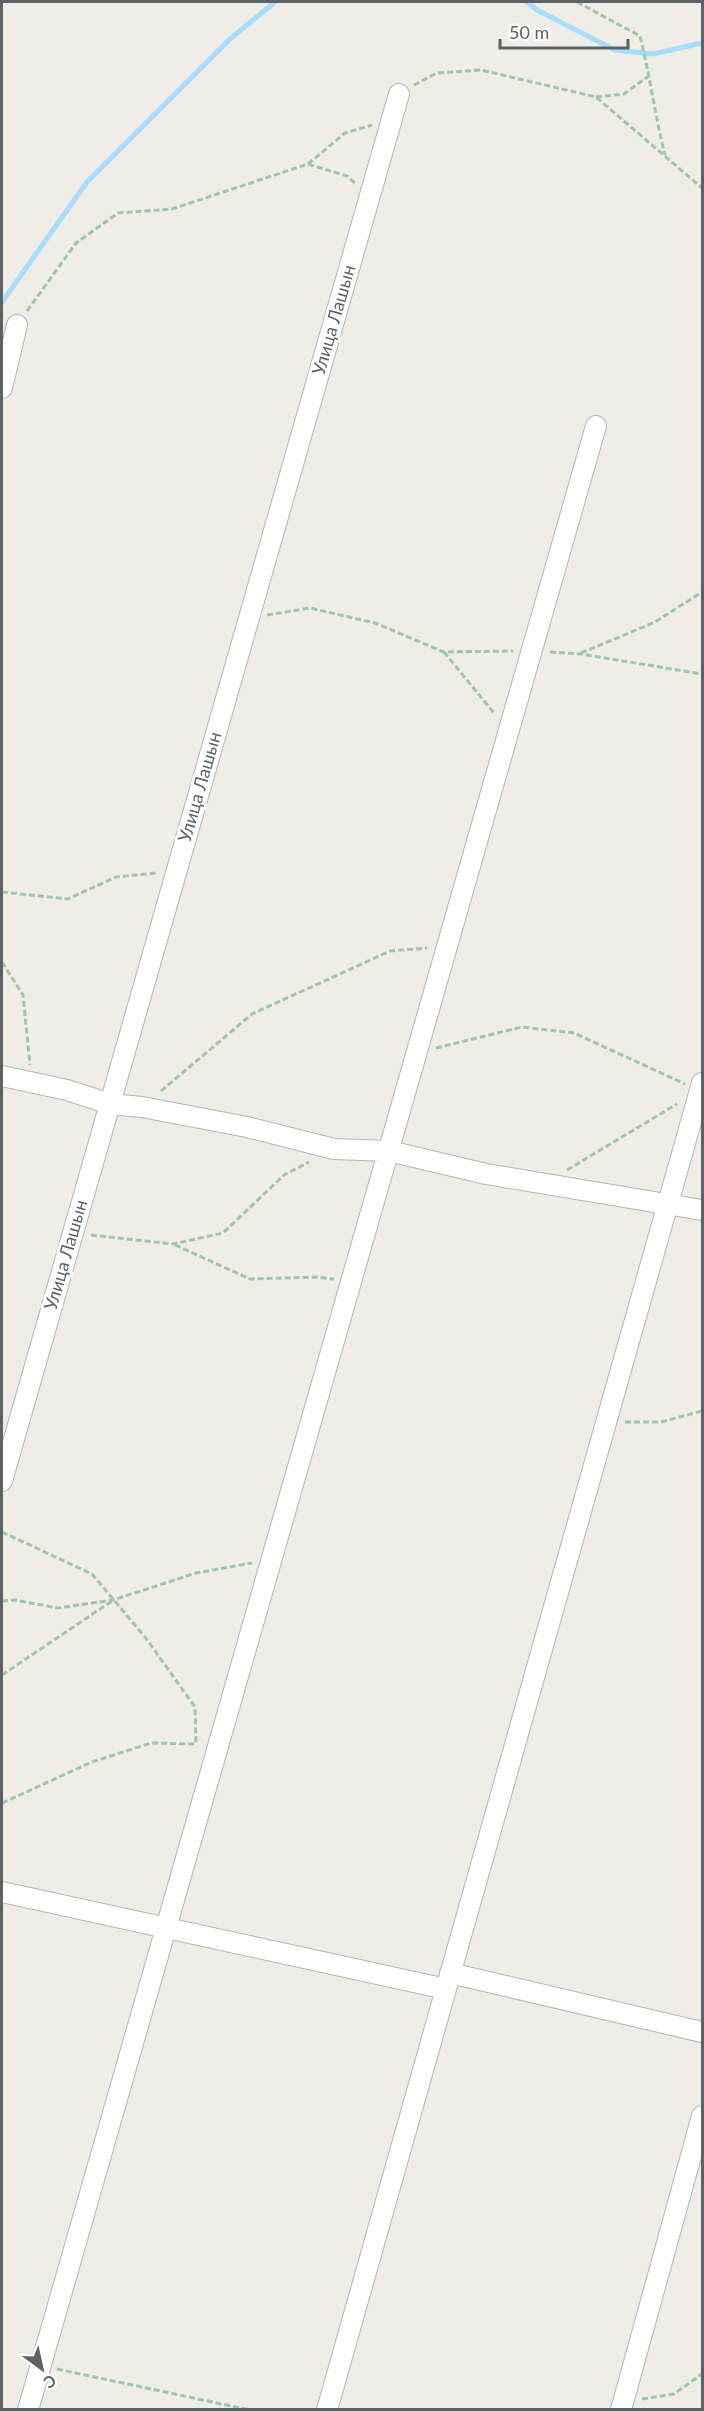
<svg xmlns="http://www.w3.org/2000/svg" width="704" height="2411" viewBox="0 0 704 2411" font-family="Lato,sans-serif">
	<style>
		.lines { fill: none; stroke-linecap: round; stroke-linejoin: round }
		.stream { stroke: #a7ddfe; stroke-width: 5 }
		.minor-casing { stroke: #b3b6ba; stroke-width: 22 }
		.path { stroke: #9cc8a6; stroke-width: 3; stroke-dasharray: 6 3; stroke-linecap: butt }
		.minor { stroke: #fff; stroke-width: 20 }
		.labels { text-anchor: middle; stroke-width: 6; stroke-linejoin: round; paint-order: stroke }
		.street-label { font-size: 18px; fill: #5d6266; stroke: #fff }
	</style>
	<rect width="100%" height="100%" fill="#efede6"/>
	<g class="lines">
		<path class="stream" d="M527 2 537 10 615 50 653 54 702 43
			M2 302 87 182 230 39 275 2"/>
		<g class="minor-casing">
			<path id="minor" d="M2 388 17 325
				M2 1076 67 1090 110 1104 142 1107 247 1127 334 1149 389 1151 486 1174 702 1210
				M2 1481 399 94
				M2 1892 446 1989
				M450 1973 702 2032
				M28 2410 596 426
				M327 2410 702 1083
				M621 2410 702 2116"/>
		</g>
		<path class="path" d="M577 2 640 36C650 76 655 116 665 155
			M414 85 437 73 481 70 596 97 702 188
			M596 97 624 94 650 75
			M308 164 345 133 372 125
			M27 311 76 243 118 213 172 209 308 164 347 176 355 183
			M267 615 310 608 375 623 444 652 513 651
			M444 652 494 713
			M550 652 581 654 702 674
			M581 653 655 622 702 592
			M2 892 68 899 116 877 156 873
			M2 962 23 995 30 1065
			M436 1048 522 1027 574 1033 685 1084
			M161 1091 252 1014 390 951 427 948
			M567 1170 677 1104
			M91 1235 173 1244 223 1233 284 1175 309 1162
			M175 1245 250 1279 316 1277 334 1279
			M625 1422H661L702 1411
			M2 1532 92 1574 145 1637 195 1707 196 1744
			M2 1601 15 1600 58 1608 113 1600 196 1573 252 1563
			M2 1675 112 1601
			M2 1803 92 1762 151 1743 196 1744
			M57 2369 250 2410
			M642 2399 674 2394 702 2374"/>
		<use href="#minor" class="minor"/>
	</g>
	<g class="labels">
		<g class="street-label">
			<text transform="translate(334 320) rotate(-74)" y="6">Улица Лашын</text>
			<text transform="translate(200 787) rotate(-74)" y="6">Улица Лашын</text>
			<text transform="translate(66 1255) rotate(-74)" y="6">Улица Лашын</text>
		</g>
	</g>
	<rect width="704" height="2411" fill="none" stroke="#5d6266" stroke-width="6"/>
	<g transform="translate(42 2369) rotate(147)" stroke="#ffffff" stroke-width="4.5" paint-order="stroke">
	<path d="M0-4.5L10 22L0 15L-10 22Z" fill="#5d6266"/>
	<text y="-9" font-size="16" font-weight="bold" text-anchor="middle" fill="#5d6266">С</text>
	</g>
	<path d="M500 39v9h128v-9" fill="none" stroke="#5d6266" stroke-width="3"/>
	<text x="509" y="39" font-size="18" fill="#5d6266" stroke="#ffffff" stroke-width="4.5" paint-order="stroke">50 m</text>
</svg>
